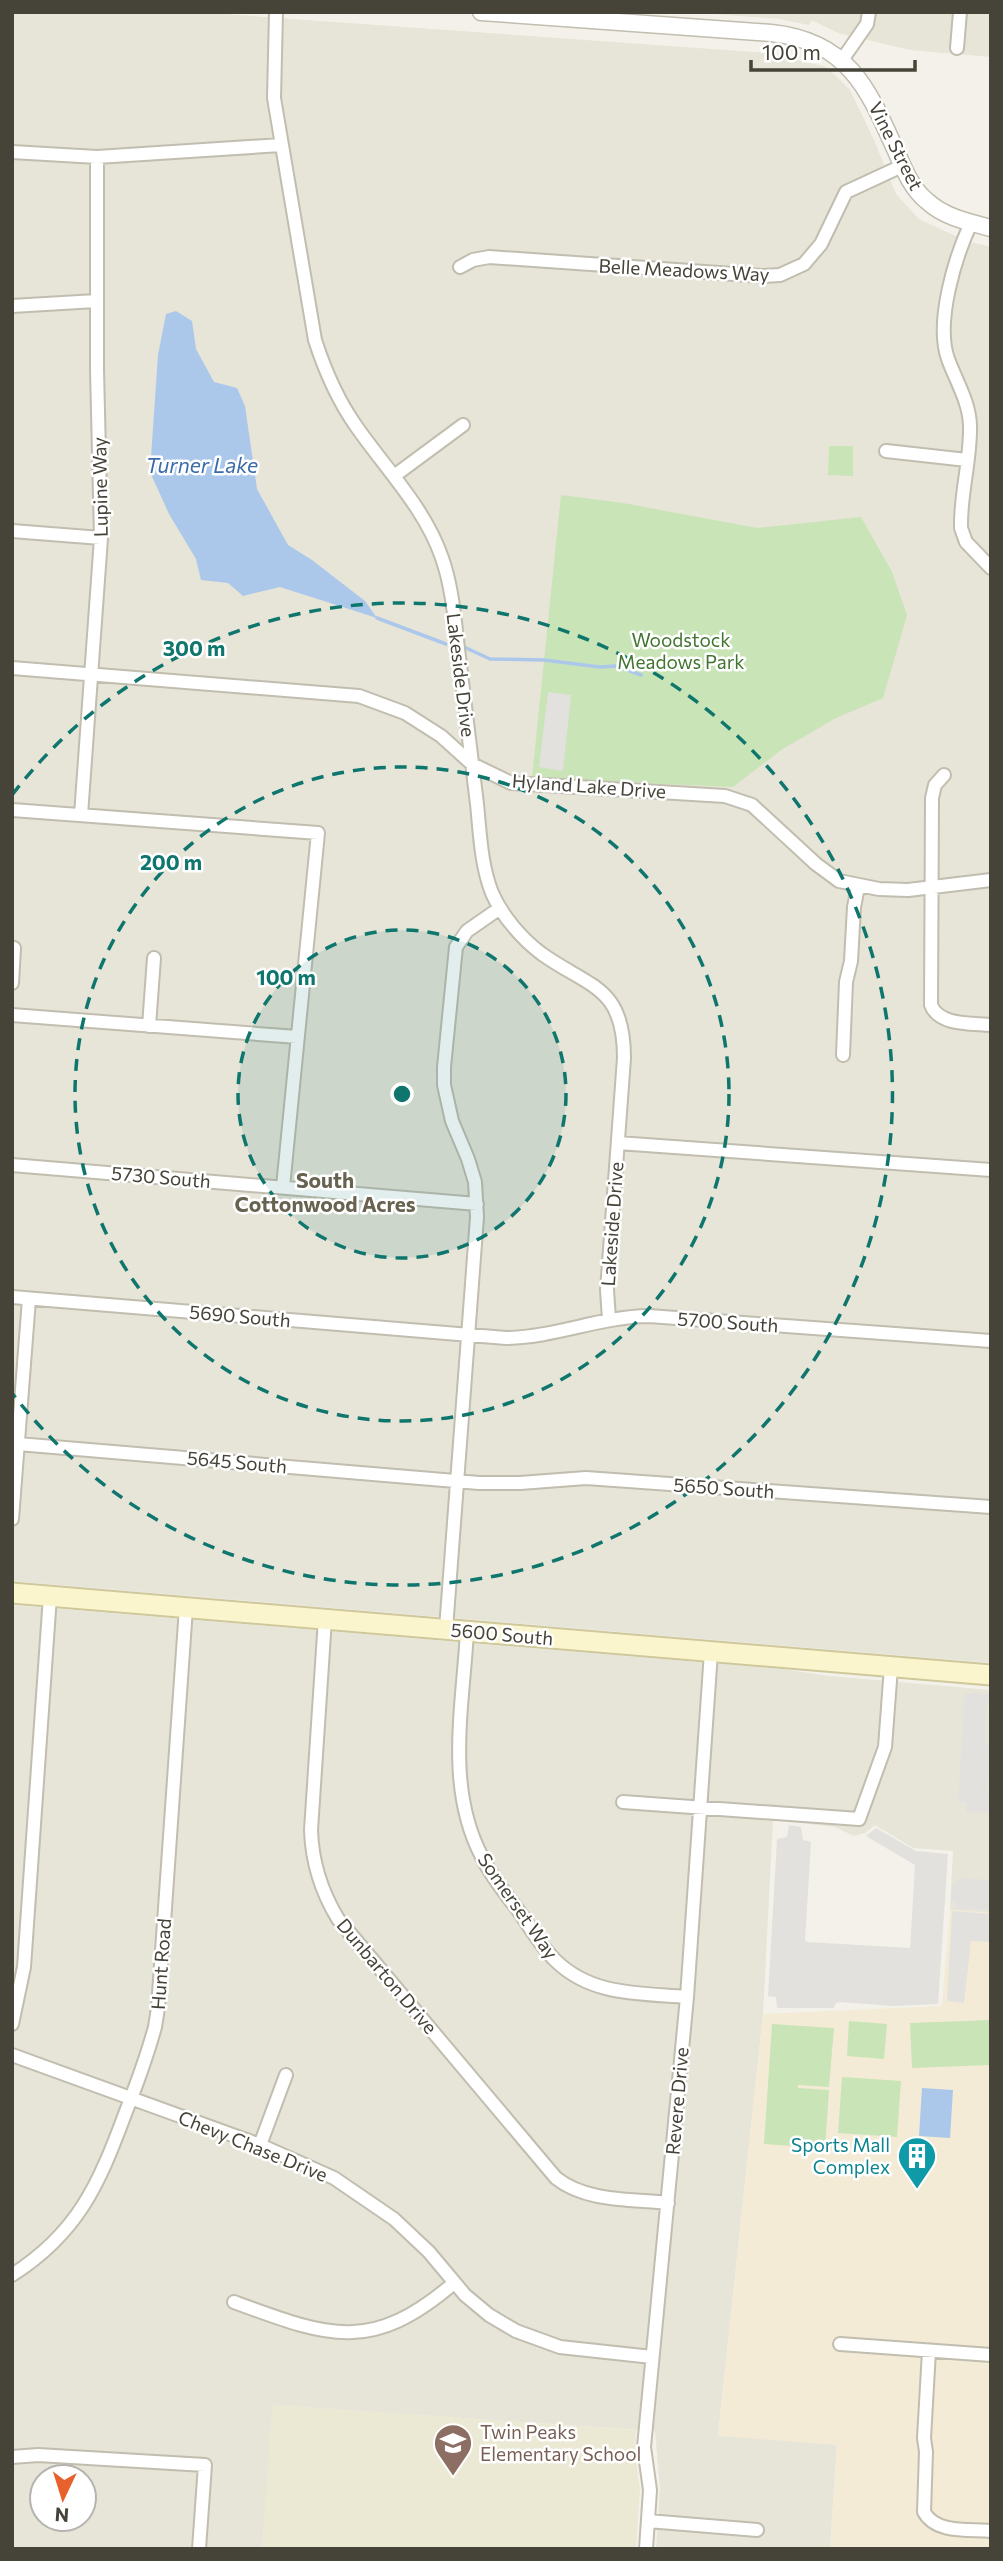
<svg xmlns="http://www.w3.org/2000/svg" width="1003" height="2561" viewBox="0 0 1003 2561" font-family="Commissioner,sans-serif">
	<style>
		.residential { fill: #e7e4d8; fill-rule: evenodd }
		.commercial { fill: #f3ebd6 }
		.education { fill: #ebe8d4 }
		.green { fill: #c9e4b6 }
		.parking { fill: #e2e1dd }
		.water { fill: #abc8eb }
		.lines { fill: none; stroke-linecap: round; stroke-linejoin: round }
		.stream { stroke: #abc8eb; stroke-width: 3.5 }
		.minor-casing { stroke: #c1bdaf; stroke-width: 16 }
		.tertiary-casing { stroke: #c1bdaf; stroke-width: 19 }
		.secondary-casing { stroke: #cfc89c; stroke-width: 23 }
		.minor { stroke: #fff; stroke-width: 12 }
		.tertiary { stroke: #fff; stroke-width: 16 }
		.secondary { stroke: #faf5cc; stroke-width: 19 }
		.ring { fill: none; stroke: #0f766e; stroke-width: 3.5; stroke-dasharray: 12 9 }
		.labels { text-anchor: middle; stroke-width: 5; stroke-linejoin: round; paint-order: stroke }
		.street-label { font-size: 19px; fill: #464338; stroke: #fff }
		.park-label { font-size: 19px; fill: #417430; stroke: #fff }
		.culture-label { font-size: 19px; fill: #0d838f; stroke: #fff; text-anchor: end }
		.education-label { font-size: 19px; fill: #785e54; stroke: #fff; text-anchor: start }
		.water-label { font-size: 21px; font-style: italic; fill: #3a6caa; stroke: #fff }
		.neighbourhood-label { font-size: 21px; font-weight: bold; fill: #686250; stroke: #fff }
		.centre { fill: #0f766e; stroke: #fff; stroke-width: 3.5 }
		.ring-label { font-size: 21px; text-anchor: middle; font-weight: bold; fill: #0f766e; stroke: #fff; stroke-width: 5; stroke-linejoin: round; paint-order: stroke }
	</style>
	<rect width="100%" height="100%" fill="#f3f1e9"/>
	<path class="residential" d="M12 12H196L767 53 827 67 850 90 874 140 896 194 919 219 966 241 991 247V1663L12 1581Z
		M714 12H991V57L910 50 838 33 812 20 809 25 779 19 713 14Z
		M12 1605 782 1669 829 1676 991 1690V1913L950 1910 953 1851 913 1848 875 1825 865 1833 854 1836 835 1827 773 1820 763 2014 718 2435 837 2444 830 2549H656L660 2488 655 2431 273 2405 262 2549H12ZM42 2477H84V2519H42Z"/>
	<path class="commercial" d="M950 1910 991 1913V2549H830L837 2445 718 2436 763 2014 942 2006Z"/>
	<path class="education" d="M272 2405 636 2430 635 2455 640 2489 636 2549H262Z"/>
	<path class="green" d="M829 446H853V476L828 475Z
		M561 495 623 503 757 528 861 517 892 572 907 615 883 698 836 718 781 750 733 787 532 778Z
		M991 2020V2065L912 2068 910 2023Z
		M849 2021 887 2024 884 2059 847 2056Z
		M772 2024 834 2028 829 2087 798 2085V2088L829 2090 825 2148 764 2144Z
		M842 2077 901 2081 897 2137 838 2133Z"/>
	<path class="parking" d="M548 692 571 695 563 771 539 767Z
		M974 1693 990 1694 987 1701 984 1739 986 1743 991 1745 990 1757 982 1758 990 1759 988 1789 980 1790 991 1792V1813L966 1812 967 1803 958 1802 965 1694Z
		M789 1825 801 1827 803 1840 811 1842 805 1940 807 1942 910 1948 915 1865 866 1836 876 1828 916 1851 948 1854 938 2004 893 2006 840 2002 836 2003 834 2008H777L776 1997 768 1996 777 1839 787 1837Z
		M958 1878 991 1880V1910L956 1908V1902L951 1901 952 1885 957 1884Z
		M952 1911 991 1914V1942L971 1941 964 2003 947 2001Z"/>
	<path class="water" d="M176 311 192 321 196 349 214 382 237 388 245 406 257 489 288 545 312 560 365 601 377 618 280 587 243 596 228 583 201 580 196 559 169 514 150 472 158 355 166 314Z
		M922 2088 953 2090 950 2138 919 2136Z"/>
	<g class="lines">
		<path class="stream" d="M377 618 446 644
			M464 647 490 659 544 660 600 667 617 666 641 675"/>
		<g class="minor-casing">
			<path id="minor" d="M276 12 274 98 315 340C325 371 337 399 356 426 385 468 425 508 442 558 453 589 455 625 459 657 465 706 471 755 477 804 480 834 481 865 492 893 502 916 522 939 542 954 590 988 624 986 624 1058L607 1290 609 1319
				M957 48 960 12
				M842 60 867 24 869 12
				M12 152 97 157 281 145
				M971 223C955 257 935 322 948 359 956 381 969 401 970 425 971 460 960 494 961 528L966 542 991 568
				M460 267 473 260 489 257 762 276 780 275 804 264 821 244 846 192 902 166
				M12 306 96 301
				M886 451 967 460
				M394 476 463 425
				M12 531 101 538
				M12 668 359 696 405 713 441 736 472 764 511 783 725 796 752 805 816 864 839 881 879 889 908 890 991 880
				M944 775 935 785 932 798 931 1005C939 1026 972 1023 991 1025
				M12 810 318 833 283 1187
				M81 815 101 538 97 369V157
				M12 983 14 948
				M12 1015 297 1037
				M149 1026 154 958
				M843 1055 846 982 851 961 854 907 858 887
				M618 1143 991 1170
				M12 1165 477 1204
				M12 1297 506 1338C557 1337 598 1317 649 1316L991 1341
				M18 1444 479 1483H520L586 1478 991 1507
				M12 1519 29 1299
				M325 1619 311 1830C312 1863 321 1891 338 1919L556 2178C586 2202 631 2199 668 2203
				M446 1629 477 1217 475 1182 468 1159 452 1121 444 1085V1067L456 947 467 931 500 908
				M467 1631C463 1707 445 1787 482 1857 491 1876 505 1893 518 1910 530 1927 541 1947 556 1961 592 1996 640 1993 687 1997
				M623 1802 859 1819 885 1747 891 1667
				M12 2024 24 1967 50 1596
				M12 2055 260 2145 334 2178 394 2219 429 2252 465 2295 489 2315 516 2331 560 2347 652 2357
				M260 2145 286 2075
				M12 2275C78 2233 99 2184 125 2114 136 2086 147 2056 155 2027L158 2008 186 1608
				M234 2302C329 2337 371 2354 454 2283
				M840 2344 991 2355
				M929 2351 924 2438 926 2452 924 2512C936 2534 969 2529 991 2531
				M12 2457 38 2455 205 2465 199 2549
				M648 2521 757 2530
				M646 2549 650 2490 644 2447 687 1997 711 1652"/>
		</g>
		<g class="tertiary-casing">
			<path id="tertiary" d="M481 12 771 33C848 41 868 88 896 151 904 169 911 188 927 201 944 217 968 222 991 228"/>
		</g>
		<g class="secondary-casing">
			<path id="secondary" d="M12 1593 991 1675"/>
		</g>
		<use href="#minor" class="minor"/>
		<use href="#tertiary" class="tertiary"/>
		<use href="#secondary" class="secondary"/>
	</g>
	<circle cx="402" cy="1094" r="164" fill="#0f766e" fill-opacity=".12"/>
	<g class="ring">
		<circle cx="402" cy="1094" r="164"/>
		<circle cx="402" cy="1094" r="327"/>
		<path d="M12 795A491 491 0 1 1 12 1393"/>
	</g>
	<defs>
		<g id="building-pin" transform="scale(2.0125)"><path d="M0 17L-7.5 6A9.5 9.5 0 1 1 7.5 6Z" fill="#0f9aa8" stroke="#fff"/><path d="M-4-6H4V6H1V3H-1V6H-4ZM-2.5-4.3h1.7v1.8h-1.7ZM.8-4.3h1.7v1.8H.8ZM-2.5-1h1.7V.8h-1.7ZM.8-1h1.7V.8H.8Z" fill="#fff"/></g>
		<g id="school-pin" transform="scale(2.0125)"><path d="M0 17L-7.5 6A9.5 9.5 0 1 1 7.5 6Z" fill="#8d6e63" stroke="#fff"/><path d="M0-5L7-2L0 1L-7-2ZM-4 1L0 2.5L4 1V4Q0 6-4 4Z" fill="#fff"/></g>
	</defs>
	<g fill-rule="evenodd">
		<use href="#building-pin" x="917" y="2156"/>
		<use href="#school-pin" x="453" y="2443"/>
	</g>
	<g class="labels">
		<g class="street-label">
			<text transform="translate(896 146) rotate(63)" y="7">Vine Street</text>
			<text transform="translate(684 270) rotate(3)" y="7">Belle Meadows Way</text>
			<text transform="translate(100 487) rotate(-91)" y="7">Lupine Way</text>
			<text transform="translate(461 675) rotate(83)" y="7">Lakeside Drive</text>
			<text transform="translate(589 786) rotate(4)" y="7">Hyland Lake Drive</text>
			<text transform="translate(161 1177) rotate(5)" y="7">5730 South</text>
			<text transform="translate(612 1224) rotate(-86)" y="7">Lakeside Drive</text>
			<text transform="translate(240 1316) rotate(5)" y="7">5690 South</text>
			<text transform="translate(728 1322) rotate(4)" y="7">5700 South</text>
			<text transform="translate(237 1462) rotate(5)" y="7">5645 South</text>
			<text transform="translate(724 1488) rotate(4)" y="7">5650 South</text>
			<text transform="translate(502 1634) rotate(5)" y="7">5600 South</text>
			<text transform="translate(518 1906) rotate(55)" y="7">Somerset Way</text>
			<text transform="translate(161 1964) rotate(-86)" y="7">Hunt Road</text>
			<text transform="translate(387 1976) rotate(50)" y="7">Dunbarton Drive</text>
			<text transform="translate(677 2101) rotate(-85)" y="7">Revere Drive</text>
			<text transform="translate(253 2146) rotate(22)" y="7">Chevy Chase Drive</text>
		</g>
		<g class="park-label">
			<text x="681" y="647">Woodstock<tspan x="681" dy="22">Meadows Park</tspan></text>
		</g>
		<g class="culture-label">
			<text x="890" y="2152">Sports Mall<tspan x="890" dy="22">Complex</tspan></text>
		</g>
		<g class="education-label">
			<text x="480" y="2439">Twin Peaks<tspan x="480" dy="22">Elementary School</tspan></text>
		</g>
		<g class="water-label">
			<text x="202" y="473">Turner Lake</text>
		</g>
		<g class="neighbourhood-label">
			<text x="325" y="1188">South<tspan x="325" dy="24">Cottonwood Acres</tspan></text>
		</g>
	</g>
	<circle cx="402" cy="1094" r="10" class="centre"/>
	<g class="ring-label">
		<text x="194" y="656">300 m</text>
		<text x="171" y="870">200 m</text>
		<text x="286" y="985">100 m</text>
	</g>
	<rect width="1003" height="2561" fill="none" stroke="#464338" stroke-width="28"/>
	<g transform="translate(63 2498) rotate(184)"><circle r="33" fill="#ffffff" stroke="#b5b4af" stroke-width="2"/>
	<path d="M0-5L12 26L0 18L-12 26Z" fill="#e8602b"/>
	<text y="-10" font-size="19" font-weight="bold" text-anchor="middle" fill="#464338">N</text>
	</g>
	<path d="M751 60v10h164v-10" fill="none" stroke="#464338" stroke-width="3.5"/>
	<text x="762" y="60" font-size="21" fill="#464338" stroke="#ffffff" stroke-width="5" paint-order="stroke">100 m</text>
</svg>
